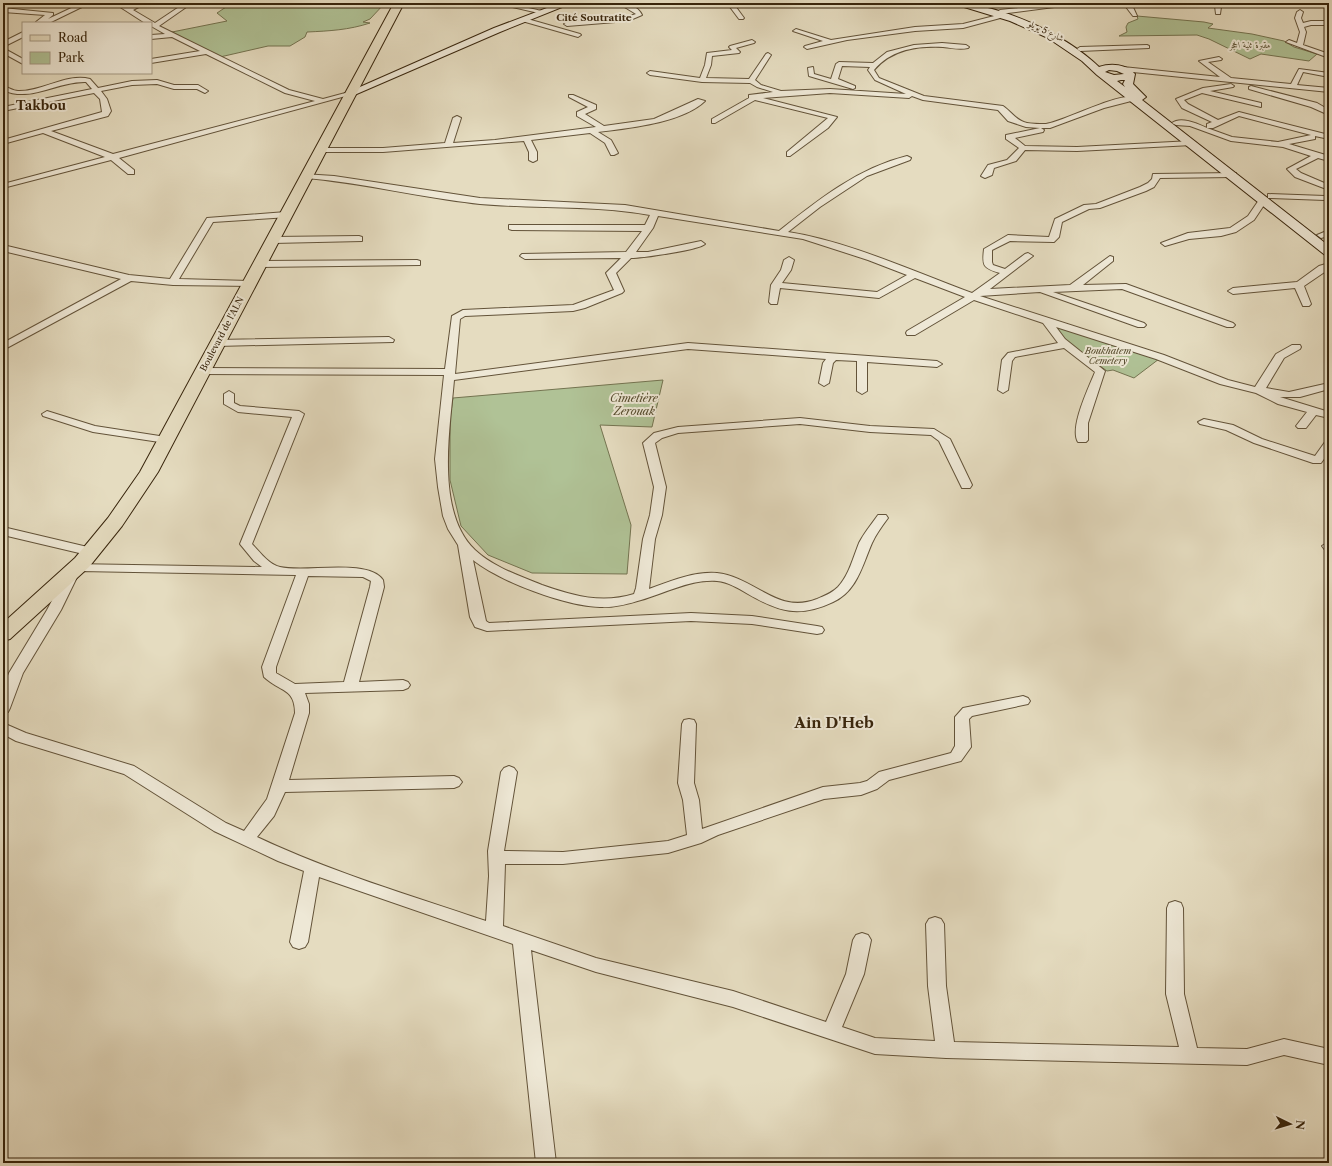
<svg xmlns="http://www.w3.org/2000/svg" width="1332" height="1166" viewBox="0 0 1332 1166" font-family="'Libre Caslon Text',Amiri,serif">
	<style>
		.green { fill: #b0c296; stroke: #747451 }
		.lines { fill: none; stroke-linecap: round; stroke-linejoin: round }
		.street-casing { stroke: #635339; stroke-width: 2 }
		.secondary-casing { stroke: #38250c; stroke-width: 2 }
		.primary-casing { stroke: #38250c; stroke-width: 2 }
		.street { fill: #eee8d6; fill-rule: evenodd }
		.secondary { fill: #eee8d6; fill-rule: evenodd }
		.primary { fill: #e5dcc0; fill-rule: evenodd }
		.labels { text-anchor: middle; stroke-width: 4; stroke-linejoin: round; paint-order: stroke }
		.far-street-label { font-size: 9px; fill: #38250c; stroke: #eee8d6 }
		.far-park-label { font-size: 9px; font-style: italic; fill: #564c2e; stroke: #eee8d6 }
		.far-neighbourhood-label { font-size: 10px; font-weight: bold; fill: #38250c; stroke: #eee8d6 }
		.park-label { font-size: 11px; font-style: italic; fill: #564c2e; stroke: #eee8d6 }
		.far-district-label { font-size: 13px; font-weight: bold; fill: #38250c; stroke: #eee8d6 }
		.district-label { font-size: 15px; font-weight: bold; fill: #38250c; stroke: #eee8d6 }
	</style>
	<rect width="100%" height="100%" fill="#e5dcc0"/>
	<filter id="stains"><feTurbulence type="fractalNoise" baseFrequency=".005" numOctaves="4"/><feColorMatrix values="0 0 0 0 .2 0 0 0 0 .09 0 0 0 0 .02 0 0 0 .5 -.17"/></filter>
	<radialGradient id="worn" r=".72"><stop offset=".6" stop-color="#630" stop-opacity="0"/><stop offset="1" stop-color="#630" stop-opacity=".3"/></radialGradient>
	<path class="green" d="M232 3H385L370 19 363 22 370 23C349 30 329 31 307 32L305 37 290 46H268L220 57 172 32 227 21 217 13Z
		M1137 16 1204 22 1213 24 1208 28 1252 34 1284 41 1294 47 1317 54 1309 61 1261 54 1250 59 1209 39 1197 35 1119 36 1127 32 1126 27 1128 23 1138 19Z
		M1059 327 1159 359 1134 378 1113 370 1107 371 1065 341 1057 329Z
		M663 380 652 427 600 425 631 525 627 574 532 573 488 555 461 526 450 480V419L453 398Z"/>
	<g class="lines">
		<g class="street-casing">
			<path id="street" d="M82 3H90L49 23 36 22 45 15 3 12V8L53 13V15L48 19Z
				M114 3H121L128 8 138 3H146L133 10 155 23 185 3H192L159 26 289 90 323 99 349 92 353 94 119 158 134 170V174H128L111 160 3 188V184L105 157 43 133 3 144V140L102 112 100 99 94 93 3 111V107L92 89 86 82C57 81 31 103 3 90V86C8 87 13 91 18 91 42 92 66 73 90 79L98 88 132 81 157 80 174 85H198L208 91 205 93 197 89H174L157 84 132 85 101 91 107 99 111 111 108 116 51 131 113 154 315 101 285 93 206 54 151 63V59L200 51 172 37 151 39V35L165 34 151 26V23H145Z
				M495 3H507L546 12 543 14Z
				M618 3C627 3 638 6 642 15L628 21 567 26 564 24 567 22 627 17 636 14Z
				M684 3H699L696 5Z
				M727 3H733L744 18 743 19H739Z
				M1066 3H1085L1000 14 997 12 1000 10Z
				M1123 3 1132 5 1137 16H1133Z
				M1220 3H1228L1221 7 1220 14H1216L1215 6Z
				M1300 10 1303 12 1301 18 1303 23 1311 21H1329V25H1311L1304 27 1306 32 1303 45 1329 54V58L1286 42 1289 40 1297 43 1300 32 1295 18 1297 12Z
				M1002 14 1005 16 1004 17 963 28 915 31 847 40 807 49 804 47 805 46 823 41 793 31 796 29 831 40 915 27 963 24Z
				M524 18 580 34 581 35 578 37 522 21 521 20Z
				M23 32V37L3 47V42Z
				M752 40 755 42 754 43 736 48 740 52 739 53 712 56 711 65 706 78 749 79 766 54 768 53 771 55 755 80 761 85 781 91 830 89 906 94 875 80 868 70 870 67 842 66 838 79 855 86V88L853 89 809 76 808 68 813 67 814 74 831 79 836 64 839 62 873 63 887 52 914 45 942 43 966 45 969 47 968 48C960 50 951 48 943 47 917 46 892 49 874 70L879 78 924 96 1003 106C1012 112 1016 121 1027 123 1033 124 1040 124 1046 124 1064 122 1125 88 1139 99L1104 108 1050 128H1041L1044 130 1043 132 1015 138 1025 146 1077 147 1192 141 1196 143 1192 145 1077 151 1025 150 1016 161 994 168 992 175 985 178 981 176 988 165 1007 160 1019 148 1006 139V135L1040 128 1026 127 1008 121 998 110 923 100 912 96 909 98 830 93 763 98 837 117 828 128 790 156H787V152L828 118 755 100 715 123H712V119L749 98V95L773 92 757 87 750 83 702 82 650 75 647 73 650 71 700 78 705 65 707 53 732 50 729 47 730 46Z
				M1147 45 1149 46V48L1080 51 1077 49 1080 47Z
				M3 48 23 59V64L3 53Z
				M1219 57 1222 59 1221 60 1208 62 1231 78 1291 84 1299 69 1329 73V77L1303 72 1297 85 1329 88V92L1123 71 1120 69 1123 67 1220 77 1199 61Z
				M1231 84 1234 86 1233 87 1210 91 1261 103V107L1202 93 1184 100 1188 104 1218 120 1239 112 1329 135V139L1315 136V139L1289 144 1329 156V161L1318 158 1296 169 1301 173 1329 185V190L1295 177 1287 169 1311 156 1283 147 1231 141 1190 126 1176 125 1172 123C1181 116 1198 124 1207 128V124L1212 122 1182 108 1176 99 1203 88ZM1239 116 1311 135 1278 142 1232 137 1207 128H1213Z
				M1251 86 1317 103 1329 110V115L1311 107 1249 89V87Z
				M569 95H573L596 105V109L585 114 604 126 654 119 698 99 705 101C682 123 629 128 598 132L611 140 618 153 614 155H611L605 143 590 133 531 140 537 152V160L533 162 529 160V152L524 141 383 152H320L316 150 320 148H383L445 143 453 118 457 116 461 118 453 143 495 140 596 127 577 116V112L588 107 569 97Z
				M907 156 911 158 910 160 867 176 820 207 788 232C847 241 915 272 972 293L1000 273C983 268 982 266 984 249L1008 235 1049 237 1055 219 1084 205 1096 204 1140 187 1148 183 1152 179 1153 174 1236 173V177H1233L1160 178 1154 187 1146 191 1100 208 1089 209 1062 222 1059 237 1054 242 1010 241 992 250V262L993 265 1005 269 1025 254 1028 253 1033 256 990 289 1070 285 1110 256 1113 257V261L1083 285 1126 284 1233 323 1235 325 1233 327H1227L1122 289 1053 292 1144 323 1146 325 1144 327H1138L1040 292 980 296 1164 355 1228 380 1255 387 1276 354 1292 345H1300L1301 347 1300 349 1284 358 1266 388 1289 392 1329 383V389L1300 397H1280L1329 412V418L1316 415 1306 428H1298L1296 426 1307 412 1278 404 1256 393 1220 384 1156 359 1056 327 1065 339 1105 371 1088 423V440L1086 442H1078C1069 428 1089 387 1095 372L1064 348 1015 357 1012 361 1008 390 1003 393 998 390 1002 360 1008 353 1058 343 1043 323 974 300 915 335H907L906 333 907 331 965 297 915 278 879 298 780 288 777 304H771L769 302 771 285 781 270 784 260 789 257 794 260 791 270 782 283 877 292 907 275 868 260 803 239 658 216 653 228 636 252H648L701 241 705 244C699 250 642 258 631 258L616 273 624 291 622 293 585 308 573 311 465 316 460 319 455 374 688 343 937 361 942 364 937 367 867 362V391L862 394 857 391V361L836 360 833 363 829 383 824 386 819 383 823 363 826 359 688 349 454 380C450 429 435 512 475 550 493 567 520 576 542 585 573 596 602 604 634 594L636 588 643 539 650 515 654 487 643 443 654 433 678 427 800 418 870 426 934 429 950 439 972 485 970 488H962L939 441 931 435 870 432 800 424 678 433 662 438 655 443 666 487 662 515 655 539 649 589C670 581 695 571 717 573 755 577 777 615 817 599 824 596 832 593 838 587 849 575 853 558 859 543 864 533 871 525 878 515H886L888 518C882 526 876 534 872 543 862 566 857 591 833 602 799 618 779 612 748 594 738 588 728 582 717 581 691 579 665 593 641 600 628 604 614 608 600 607 565 606 501 582 473 560L486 621 489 623 691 613 752 616 817 626 822 627 824 630 822 633 817 634 752 624 691 621 487 631 475 627 470 617 458 545 448 529 443 516 438 487 435 459 444 375 202 374 197 371 202 368 445 369 452 316 463 310 573 305 614 290 606 273 621 258 525 259 520 256 522 254 626 252 642 231 512 230 509 229V225H645L650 215C594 205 537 209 480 204 422 198 365 183 306 178H303V174L334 176 480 198 625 205 779 231C818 200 858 168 907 156Z
				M1268 194 1325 196 1329 198 1325 200 1271 198H1268Z
				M1261 197H1264L1268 199 1254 220 1236 232 1221 236 1189 239 1165 246 1161 243 1188 233 1230 228 1248 216Z
				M286 212 289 213V217L213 222 179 279 249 281 252 282V286L173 285 131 281 3 350V343L121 279 3 251V245L129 275 170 279 207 218Z
				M1329 230V236L1321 238 1317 235Z
				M359 236 362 237V241L273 243 269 240 273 237Z
				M417 260 420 261V265L260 267 255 264 260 261Z
				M1329 263V269L1304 286 1311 304 1309 306H1303L1295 288 1233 294 1228 291 1233 288 1297 282 1319 266Z
				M389 337 394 340 393 342 217 346 212 343 217 340Z
				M229 391 234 394V403L240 406 299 411 304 414 252 544C259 551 269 565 280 567 305 573 368 558 383 580L384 587 359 682 403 680 408 682 410 685 408 688 403 690 305 693 309 704V713L289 780 454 776 459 778 462 782 459 786 454 788 285 792 274 816 257 837C331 872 409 895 486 921L489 876 488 851 501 772 504 768 509 766 514 768 517 772 504 851 563 852 668 841 687 835 683 800 678 783 682 724 684 720 689 719 694 720 696 724 694 783 699 800 702 829 823 787 860 783 867 781 879 772 951 753 955 746V717L963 708 1023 696 1028 698 1030 701 1028 704 972 716 969 719 971 747 961 761 889 780 877 789 861 795 824 799 718 835 701 843 668 853 563 864H505L503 926 596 958 733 991 826 1022 846 974 853 940 856 935 862 933 868 935 871 940 864 974 842 1027 875 1038 935 1041 928 986 926 924 929 919 935 917 941 919 944 924 946 986 954 1042 1179 1047 1166 994 1167 908 1169 903 1175 901 1181 903 1183 908 1184 994 1197 1048 1247 1049 1284 1039 1329 1049V1065L1284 1055 1247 1065 946 1058 875 1054 733 1007 596 972 531 950 556 1163H536L513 944 319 877 308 942 305 947 299 949 293 947 290 942 304 871 278 861 214 831 124 774 16 741 3 734V723L26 733 134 766 226 823 244 831 267 799 295 713C295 688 280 692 264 677L262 667 296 575 80 571 61 610 23 673 10 708 8 712 3 713V689L9 673 47 610 71 564 262 567 254 561 240 544 292 417 238 412 224 404V394ZM308 576 363 577 371 581 370 587 344 682 295 684 276 673V667Z
				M47 411 95 426 166 437 172 440 166 443 93 432 43 416 42 414Z
				M1204 419 1233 425 1262 439 1315 456 1325 442 1329 441V452L1321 463H1313L1254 443 1226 430 1200 424 1198 422Z
				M3 527 96 549 98 552 92 556 3 535Z
				M1328 542H1329V551L1325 550 1322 546Z"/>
		</g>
		<g class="secondary-casing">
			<path id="secondary" d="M560 3H572L500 32 352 96 349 97 344 94 494 28Z
				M951 3C999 3 1065 34 1099 67 1111 63 1126 64 1135 74L1133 84 1146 97 1142 100 1329 246V256L1325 255 1097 75 1082 61 1048 38 1010 21ZM1109 70 1117 71 1124 74 1114 75 1105 72ZM1121 80H1125L1123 84 1125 87 1117 81Z"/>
		</g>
		<g class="primary-casing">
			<path id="primary" d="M394 3H404L158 472 122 526 89 567 10 639 3 641V623L75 558 108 518 140 472Z"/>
		</g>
		<use href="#street" class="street"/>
		<use href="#secondary" class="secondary"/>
		<use href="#primary" class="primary"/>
	</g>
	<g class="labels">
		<g class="far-street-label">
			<text transform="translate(1046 31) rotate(25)" y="3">شارع 5 يويلو</text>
			<text transform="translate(222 334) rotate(-62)" y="3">Boulevard de l'ALN</text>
		</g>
		<g class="far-park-label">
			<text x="1250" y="48">مقبرة ثنية الحجر</text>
			<text x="1108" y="354">Boukhatem<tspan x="1108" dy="10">Cemetery</tspan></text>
		</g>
		<g class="far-neighbourhood-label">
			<text x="594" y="21">Cité Soutratite</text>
		</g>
		<g class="park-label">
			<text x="634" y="402">Cimetière<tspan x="634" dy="13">Zerouak</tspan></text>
		</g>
		<g class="far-district-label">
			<text x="41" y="110">Takbou</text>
		</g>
		<g class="district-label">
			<text x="834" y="728">Ain D'Heb</text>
		</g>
	</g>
	<rect width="1332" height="1166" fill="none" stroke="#e5dcc0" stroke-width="16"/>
	<rect x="4" y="4" width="1324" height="1158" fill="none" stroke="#38250c" stroke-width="2"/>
	<rect x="8" y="8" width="1316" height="1150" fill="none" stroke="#38250c"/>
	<rect x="22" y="22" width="130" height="52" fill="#eee8d6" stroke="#a59a85"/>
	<rect x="30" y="35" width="20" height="6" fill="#e5dcc0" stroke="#a59a85"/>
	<text x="58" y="42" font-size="12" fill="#38250c">Road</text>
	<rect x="30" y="52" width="20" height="12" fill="#b0c296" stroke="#a59a85"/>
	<text x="58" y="62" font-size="12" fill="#38250c">Park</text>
	<g transform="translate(1290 1124) rotate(95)" stroke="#eee8d6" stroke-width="3" paint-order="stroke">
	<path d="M0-3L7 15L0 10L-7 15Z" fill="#38250c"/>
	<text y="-6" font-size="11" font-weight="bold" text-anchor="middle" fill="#38250c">N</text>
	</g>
	<rect width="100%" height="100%" filter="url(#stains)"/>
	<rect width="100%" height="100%" fill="url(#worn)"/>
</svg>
